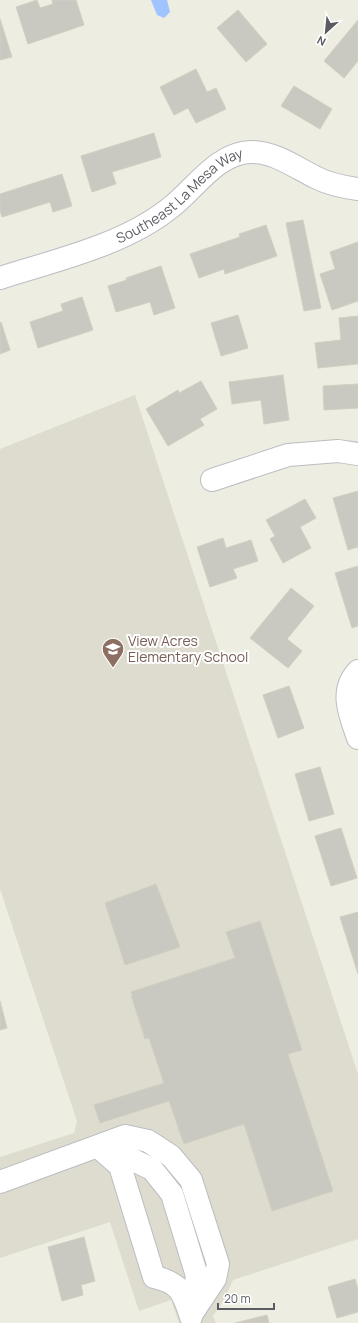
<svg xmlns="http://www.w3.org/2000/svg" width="358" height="1323" viewBox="0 0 358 1323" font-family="Manrope,sans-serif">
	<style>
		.education { fill: #dddccf }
		.water { fill: #a0c4ff }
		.building { fill: #cac9c1; stroke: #d2cfc0 }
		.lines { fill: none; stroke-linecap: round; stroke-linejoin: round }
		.minor-casing { stroke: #bcbdc3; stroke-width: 24 }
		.minor { stroke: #fff; stroke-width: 22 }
		.labels { text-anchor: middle; stroke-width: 4; stroke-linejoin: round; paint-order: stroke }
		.street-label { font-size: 14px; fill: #5a5c62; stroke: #fff }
		.education-label { font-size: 14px; fill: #785e54; stroke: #fff; text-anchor: start }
	</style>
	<rect width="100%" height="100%" fill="#edede1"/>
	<path class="education" d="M135 395 358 1074V1239L233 1280 225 1298 213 1316 216 1323H179L171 1300 139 1311 110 1222 0 1258V1157L74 1133 77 1121 0 889V449Z"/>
	<path class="water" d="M151 0H167L170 12 164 18 157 15Z"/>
	<path class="building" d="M37 0 40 8 53 4 52 0H76L84 25 28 44 16 7Z
		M238 10 267 44 246 62 217 28Z
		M0 19 12 57 0 60Z
		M358 20V61L344 78 324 61Z
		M196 69 207 92 216 88 226 109 196 123 188 108 174 115 160 87Z
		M294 86 332 109 320 129 281 106Z
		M154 133 161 157 112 172 116 184 92 192 81 156Z
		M62 174 72 206 53 212 50 202 2 217 0 211V194Z
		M303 220 321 308 304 311 286 223Z
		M266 225 277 256 225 274 224 269 199 278 190 254 240 237 239 234Z
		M358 242V301L332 310 320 274 335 269 330 252Z
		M161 266 175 308 154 315 150 302 116 312 108 286 127 280 126 278Z
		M82 297 93 330 38 348 30 322 63 311 61 304Z
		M238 315 248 348 221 356 211 323Z
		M358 316V364L318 368 315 343 341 340 339 318Z
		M1 322 10 350 0 354V323Z
		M283 375 289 420 264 424 261 400 232 404 229 382Z
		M201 381 217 409 200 419 204 425 168 446 146 409 178 390 179 393Z
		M358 384V408L324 410 323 386Z
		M358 491V547L348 550 333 498Z
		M305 499 316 518 300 527 311 548 283 563 270 539 275 536 266 520Z
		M223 538 226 548 251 540 258 561 233 569 237 578 210 587 197 547Z
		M358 566V626L352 628 335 573Z
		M291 588 314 606 287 639 302 651 288 668 250 638Z
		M289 686 304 728 278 738 263 695Z
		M320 767 334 814 309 821 295 774Z
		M341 828 357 878 331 886 315 836Z
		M156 884 180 947 125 965 105 903Z
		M358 912V974L340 917Z
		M260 921 302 1050 288 1054 333 1191 272 1211 244 1124 184 1144 169 1101 100 1123 94 1105 164 1083 149 1038 145 1039 131 995H133L131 992 235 958 226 932Z
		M0 1001 7 1028 0 1030Z
		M84 1237 95 1281 81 1285 83 1295 62 1301 48 1247Z
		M355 1279 358 1289V1312L337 1318 328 1287Z
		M267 1315 269 1323H235Z"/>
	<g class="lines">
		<g class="minor-casing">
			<g id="minor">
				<path id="s1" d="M0 278C56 260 124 245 170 208 195 189 218 151 253 152 276 153 295 167 315 177 328 184 343 187 358 189"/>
				<path d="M212 480 288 455 338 451 358 454"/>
				<path d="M358 671C339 691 350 715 358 738"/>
				<path d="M97 1147 118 1153 152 1169 172 1194 197 1276 192 1307"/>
				<path d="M103 1151 120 1166 154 1277C181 1283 183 1293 191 1317"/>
				<path d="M0 1182 125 1136 148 1141 171 1156 191 1180 218 1264 215 1279 191 1315"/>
			</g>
		</g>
		<use href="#minor" class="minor"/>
	</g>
	<defs>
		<g id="school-pin" transform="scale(1.15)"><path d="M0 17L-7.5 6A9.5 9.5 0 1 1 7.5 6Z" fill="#8d6e63" stroke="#fff"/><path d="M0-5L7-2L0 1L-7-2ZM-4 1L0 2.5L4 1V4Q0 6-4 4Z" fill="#fff"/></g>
	</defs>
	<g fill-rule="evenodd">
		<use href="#school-pin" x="113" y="649"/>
	</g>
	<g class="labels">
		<g class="street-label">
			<text dy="5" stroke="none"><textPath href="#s1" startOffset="200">Southeast La Mesa Way</textPath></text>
		</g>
		<g class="education-label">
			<text x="128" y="646">View Acres<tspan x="128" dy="16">Elementary School</tspan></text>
		</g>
	</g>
	<g transform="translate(326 32) rotate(207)" stroke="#ffffff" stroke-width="3" paint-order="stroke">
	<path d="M0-3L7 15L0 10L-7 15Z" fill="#5a5c62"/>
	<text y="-6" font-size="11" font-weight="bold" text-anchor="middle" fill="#5a5c62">N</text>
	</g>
	<path d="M218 1303v6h56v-6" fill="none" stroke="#5a5c62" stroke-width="2"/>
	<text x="224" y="1303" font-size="12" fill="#5a5c62" stroke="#ffffff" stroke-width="3" paint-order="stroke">20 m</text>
</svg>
